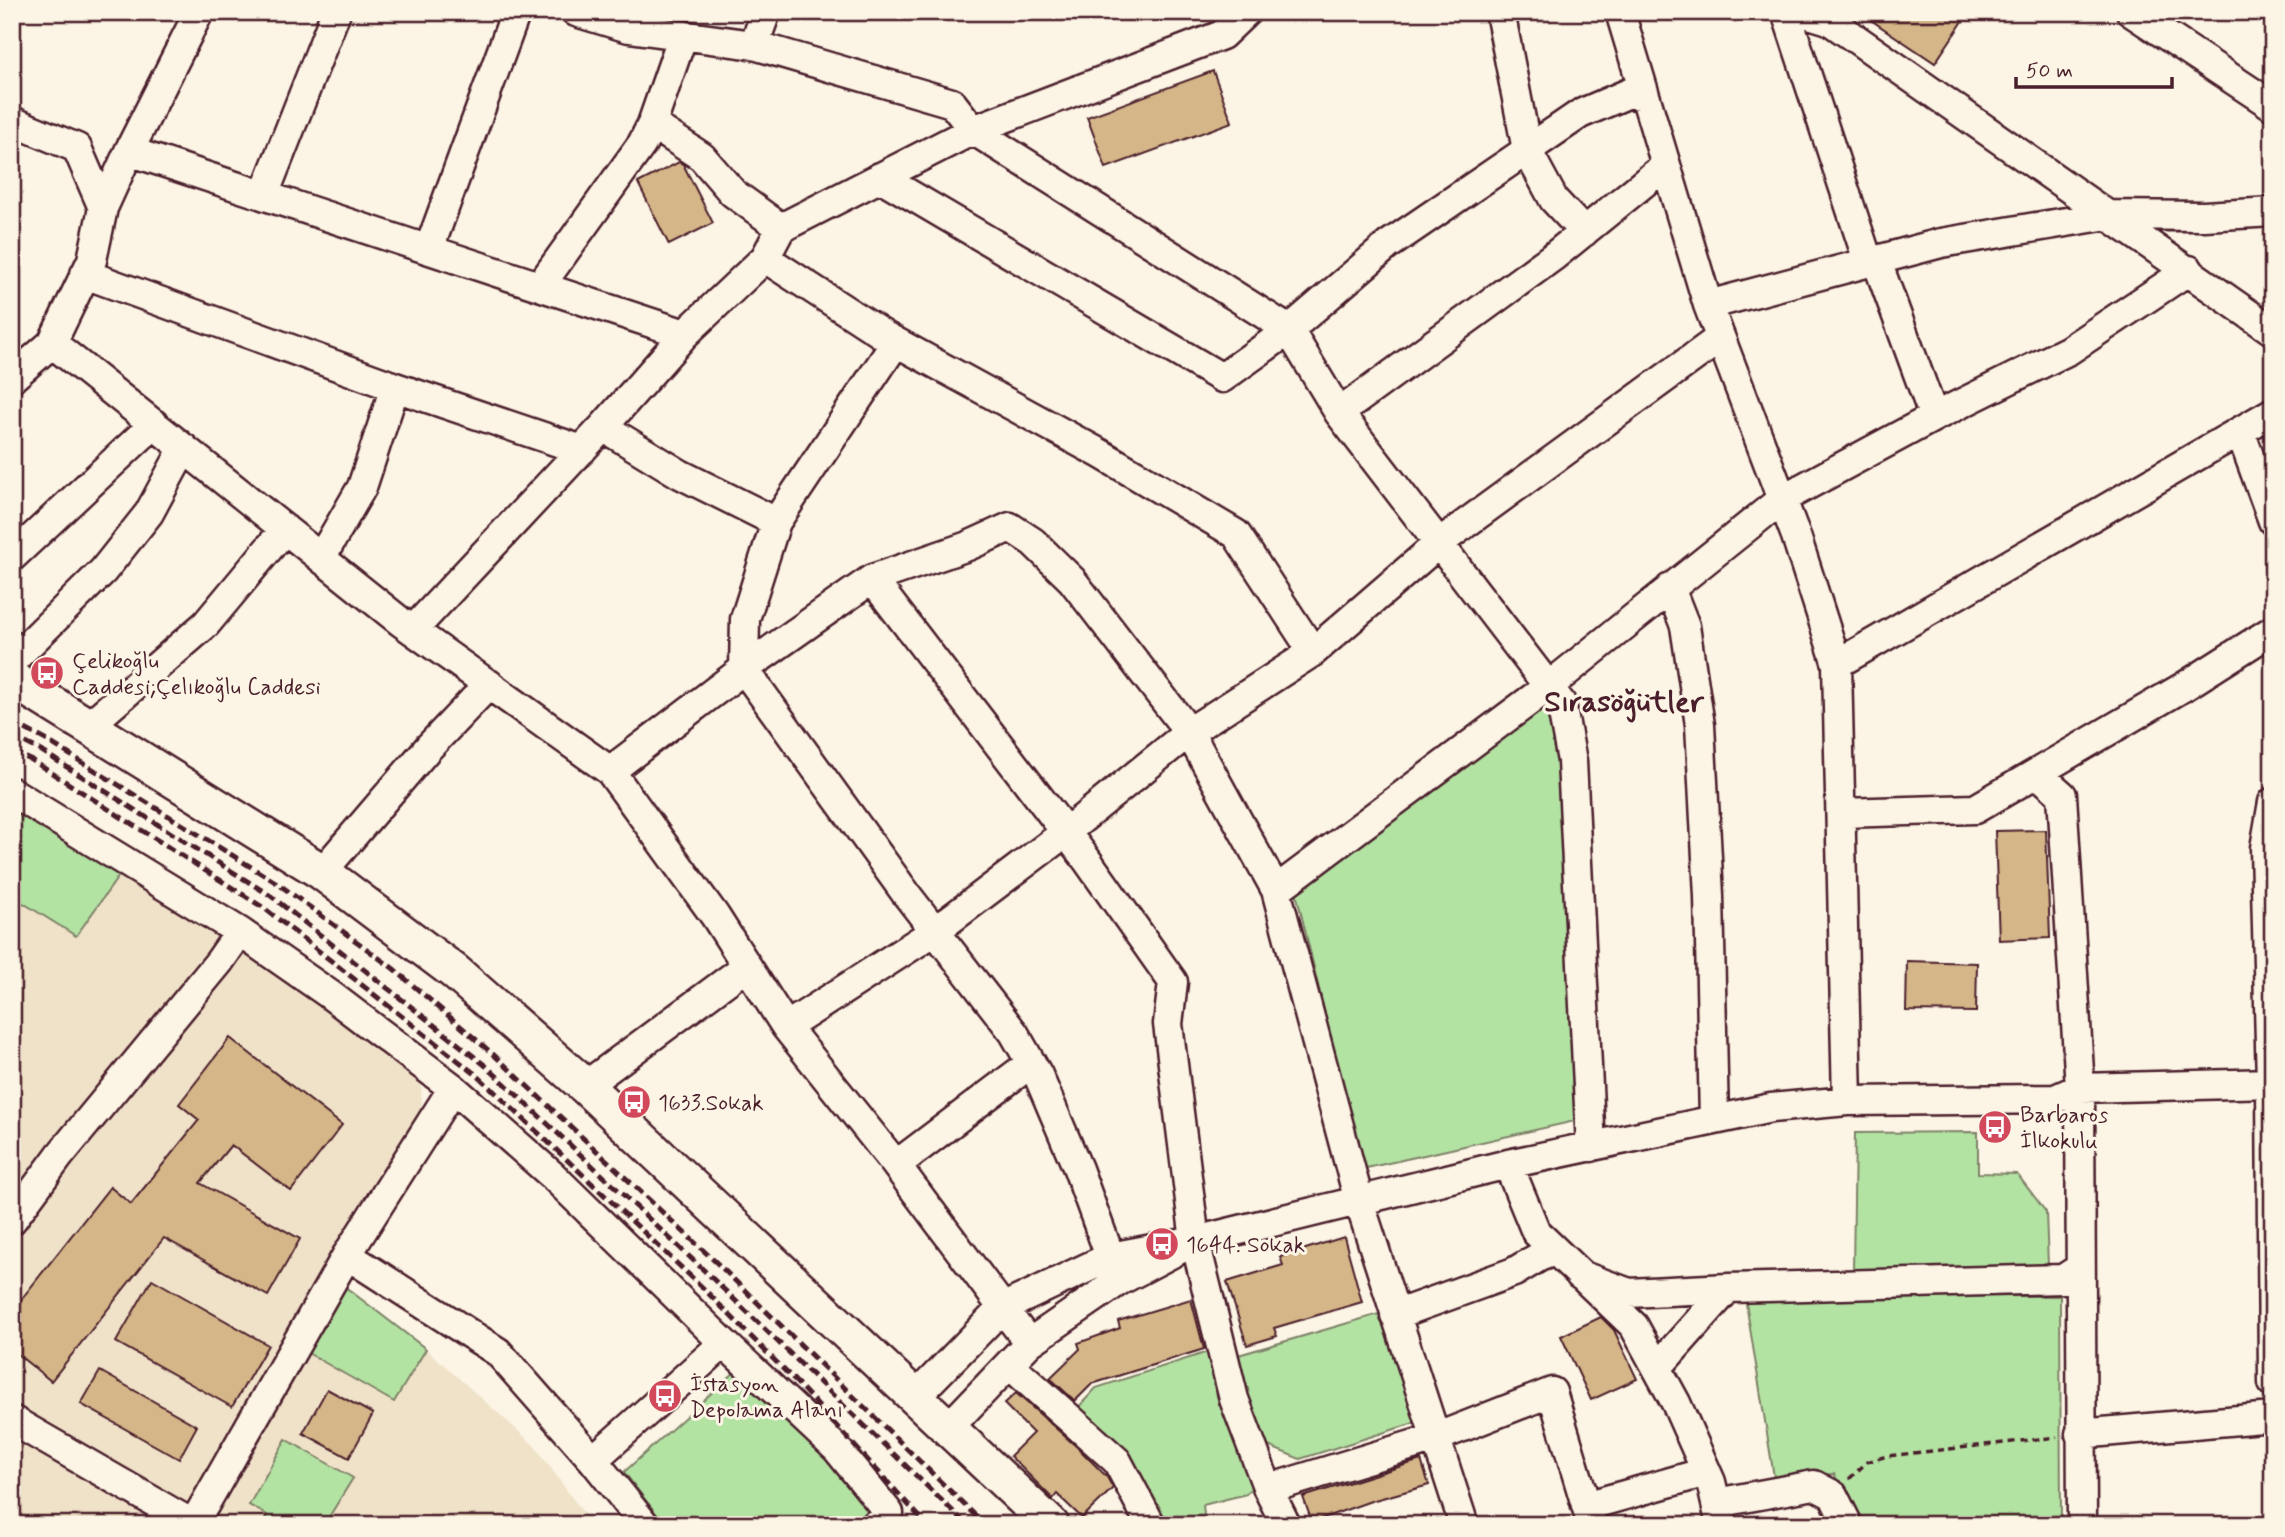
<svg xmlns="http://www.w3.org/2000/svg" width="2285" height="1537" viewBox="0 0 2285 1537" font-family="Mynerve,sans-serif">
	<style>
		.built { fill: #f0e2c9 }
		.green { fill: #b3e3a3; stroke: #7e8167; stroke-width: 2 }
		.building { fill: #d5b688; stroke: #4a1f2b; stroke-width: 2 }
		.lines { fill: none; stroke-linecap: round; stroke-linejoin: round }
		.minor-casing { stroke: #4a1f2b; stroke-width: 33 }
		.major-casing { stroke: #4a1f2b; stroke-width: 40 }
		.path { stroke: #4a1f2b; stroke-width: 3.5; stroke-dasharray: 7 5; stroke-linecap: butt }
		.minor { stroke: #fcf5e5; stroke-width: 28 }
		.major { stroke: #fcf5e5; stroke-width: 35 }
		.rail { stroke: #4a1f2b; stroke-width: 5; stroke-dasharray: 10 5; stroke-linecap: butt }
		.labels { text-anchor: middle; stroke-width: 6; stroke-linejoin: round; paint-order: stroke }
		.poi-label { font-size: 23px; fill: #4a1f2b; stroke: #fcf5e5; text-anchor: start }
		.district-label { font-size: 30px; font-weight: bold; fill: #4a1f2b; stroke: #fcf5e5 }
	</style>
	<rect width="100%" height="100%" fill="#fcf5e5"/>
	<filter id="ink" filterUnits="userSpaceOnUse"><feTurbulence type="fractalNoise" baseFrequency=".0143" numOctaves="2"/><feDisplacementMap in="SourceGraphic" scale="14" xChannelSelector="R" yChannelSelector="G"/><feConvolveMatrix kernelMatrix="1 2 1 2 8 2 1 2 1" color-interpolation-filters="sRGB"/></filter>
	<g filter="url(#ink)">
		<path class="built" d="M12 808 268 966 421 1083 422 1112 323 1269 426 1349 534 1445 592 1525H12Z"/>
		<path class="green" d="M1537 702 1551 711 1560 749 1575 1121 1362 1169 1294 884Z
			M12 808 123 870 76 936 12 896Z
			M1978 1132V1173L2017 1174 2046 1212 2048 1266 1853 1271 1855 1133Z
			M344 1286 426 1349 394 1402 306 1352Z
			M2060 1296 2061 1525H1861L1834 1474 1774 1477 1745 1297Z
			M1379 1314 1417 1422 1300 1459 1263 1444 1235 1356Z
			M1211 1351 1254 1485 1246 1494 1203 1505 1205 1525H1159L1131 1457 1075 1411 1096 1388Z
			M737 1370 872 1500 869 1518 861 1525H665L624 1472Z
			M286 1439 353 1478 324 1525H262L267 1515 249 1505Z"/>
		<path class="building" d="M1859 12H1969L1935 63Z
			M1213 71 1232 122 1106 168 1087 117Z
			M679 162 683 164 713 223 669 245 638 183Z
			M2046 830 2050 938 1999 940 1995 831Z
			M1907 961 1977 963 1976 1012 1906 1011Z
			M230 1038 342 1125 291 1191 231 1145 200 1183 300 1239 268 1296 164 1238 51 1381 12 1350V1311L110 1187 131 1204 199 1120 179 1104Z
			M1344 1237 1362 1302 1274 1328 1277 1336 1247 1345 1227 1282 1283 1265 1280 1257Z
			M152 1279 268 1345 232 1407 116 1342Z
			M1191 1299 1204 1349 1092 1384 1075 1401 1050 1378 1080 1349 1078 1343 1120 1328 1118 1321Z
			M1601 1317 1614 1330 1637 1379 1591 1400 1561 1336Z
			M100 1371 197 1426 179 1459 81 1404Z
			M327 1389 373 1414 349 1458 303 1433Z
			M1016 1393 1077 1447 1107 1477 1113 1488 1082 1518 1057 1494 1053 1499 1010 1456 1033 1433 1004 1404Z
			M1421 1460 1429 1485 1371 1501 1312 1522 1303 1497Z"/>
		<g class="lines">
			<g class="minor-casing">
				<path id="minor" d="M576 12 629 28 754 45 952 103 973 130 1289 330 1339 413 1561 703 1572 761 1591 1147
					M1500 12 1527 150 1554 200 1584 232
					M1620 12 1708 305 1796 536 1837 664 1847 1101
					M1786 12 1868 261
					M1803 12 1829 20 2273 331
					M2131 12 2273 106
					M754 45 766 12
					M12 121 77 148 103 208 92 260 52 343 401 622 610 771 715 916 786 1027 896 1165 1029 1343
					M652 124 702 157 733 193 781 228
					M129 151 685 334
					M880 177 1222 378 1289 330 1388 245 1580 114 1629 93 1645 96
					M264 195 336 12
					M103 208 129 151 199 12
					M429 249 516 12
					M765 258 885 336 1101 454 1236 534 1313 652
					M85 274 395 387 582 450
					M540 286 642 144 652 124 683 35
					M1708 305 1941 243 2108 215 2204 216 2273 212
					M12 378 52 343
					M1339 413 1554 256 1666 165
					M1934 417 2069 350 2189 270
					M603 427 680 474 776 522
					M2240 431 2273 521
					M12 557 154 424
					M321 558 362 487 395 387
					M872 579 1087 860 1173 982 1168 1024 1195 1241 1234 1399 1268 1489 1286 1525
					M1670 588 1685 626 1700 725 1709 896 1714 1120
					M413 630 603 427 685 334 765 258 781 228 973 130 1222 35 1246 12
					M12 661 103 571 149 513 184 448
					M1837 664 2273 412
					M87 727 206 624 285 529
					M610 771 744 669 745 619 776 522 896 342
					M2037 773 2062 795 2080 1088 2082 1525
					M12 792 240 932 329 994 453 1088 553 1176 724 1343 837 1449 889 1513 875 1525
					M2273 802 2265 848 2271 1083 2273 1383
					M1841 813 1975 809 2185 686 2273 630
					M322 872 429 747 489 684
					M1276 890 1549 686 1782 499 1934 417 1876 259
					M786 1027 935 931 1066 832 1189 732 1313 652 1439 543 1720 338
					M585 1086 747 966
					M1508 1164 1536 1232 1634 1326 1676 1403 1711 1482 1721 1525
					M896 1165 1031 1063
					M12 1220 60 1155 219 962 240 932
					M1195 1241 1508 1164 1771 1108 1847 1101 2055 1099 2080 1088 2273 1083
					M347 1255 498 1352 593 1460 645 1525
					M1580 1275 1629 1293 1728 1288 2063 1279 2080 1268
					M1119 1281 1078 1169 1038 1075 1014 1033 907 895 744 669 872 579 968 546 1010 527 1033 542 1072 580 1189 732 1276 890 1359 1201 1464 1525
					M1395 1315 1514 1272 1539 1257 1555 1251
					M1009 1364 1117 1461 1151 1525
					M1657 1368 1728 1288
					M915 1397 1002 1308 1110 1257 1195 1241 1119 1281 1029 1343 948 1428
					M12 1420 194 1525
					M2080 1434 2273 1417
					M593 1460 724 1343
					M1268 1489 1435 1438 1552 1392 1592 1525
					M1716 1503 1814 1485 1833 1495 1848 1525
					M1586 1506 1706 1472
					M193 1525 347 1255 453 1088"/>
			</g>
			<g class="major-casing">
				<path id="major" d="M12 679 322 872 455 972 585 1086 1051 1525"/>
			</g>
			<path class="path" d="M1849 1479 1867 1462 1887 1456 2057 1437"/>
			<use href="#minor" class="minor"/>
			<use href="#major" class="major"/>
			<path class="rail" d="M12 722 46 740 277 883 394 969 494 1055 719 1265 985 1525
				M12 736 40 750 271 896 486 1066 710 1276 967 1525
				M12 751 33 761 264 908 479 1077 702 1287 799 1385 927 1525"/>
		</g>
	</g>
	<defs>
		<g id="bus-disc" transform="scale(1.75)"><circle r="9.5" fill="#d1495b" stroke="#fcf5e5"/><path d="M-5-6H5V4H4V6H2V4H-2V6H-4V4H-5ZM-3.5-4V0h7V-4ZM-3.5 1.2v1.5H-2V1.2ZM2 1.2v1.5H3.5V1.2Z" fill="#fff"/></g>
	</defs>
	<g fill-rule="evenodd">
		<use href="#bus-disc" x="47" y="673"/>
		<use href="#bus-disc" x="634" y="1102"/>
		<use href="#bus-disc" x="1995" y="1127"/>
		<use href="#bus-disc" x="1162" y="1244"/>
		<use href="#bus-disc" x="665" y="1396"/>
	</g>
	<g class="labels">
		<g class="poi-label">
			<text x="72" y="668">Çelikoğlu<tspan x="72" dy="26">Caddesi;Çelıkoğlu Caddesi</tspan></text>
			<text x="658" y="1110">1633.Sokak</text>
			<text x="2020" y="1122">Barbaros<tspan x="2020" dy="26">İlkokulu</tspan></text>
			<text x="1186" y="1252">1644. Sokak</text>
			<text x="690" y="1391">İstasyon<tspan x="690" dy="26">Depolama Alanı</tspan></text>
		</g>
		<g class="district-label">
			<text x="1624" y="711">Sırasöğütler</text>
		</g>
	</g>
	<rect width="2285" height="1537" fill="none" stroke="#fcf5e5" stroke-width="42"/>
	<rect x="21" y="21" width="2243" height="1495" fill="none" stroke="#4a1f2b" stroke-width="2.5" filter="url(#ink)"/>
	<path d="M2016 77v10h156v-10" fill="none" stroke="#4a1f2b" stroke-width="3.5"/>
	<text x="2026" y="77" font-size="21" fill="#4a1f2b" stroke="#fcf5e5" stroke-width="5" paint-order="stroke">50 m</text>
</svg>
